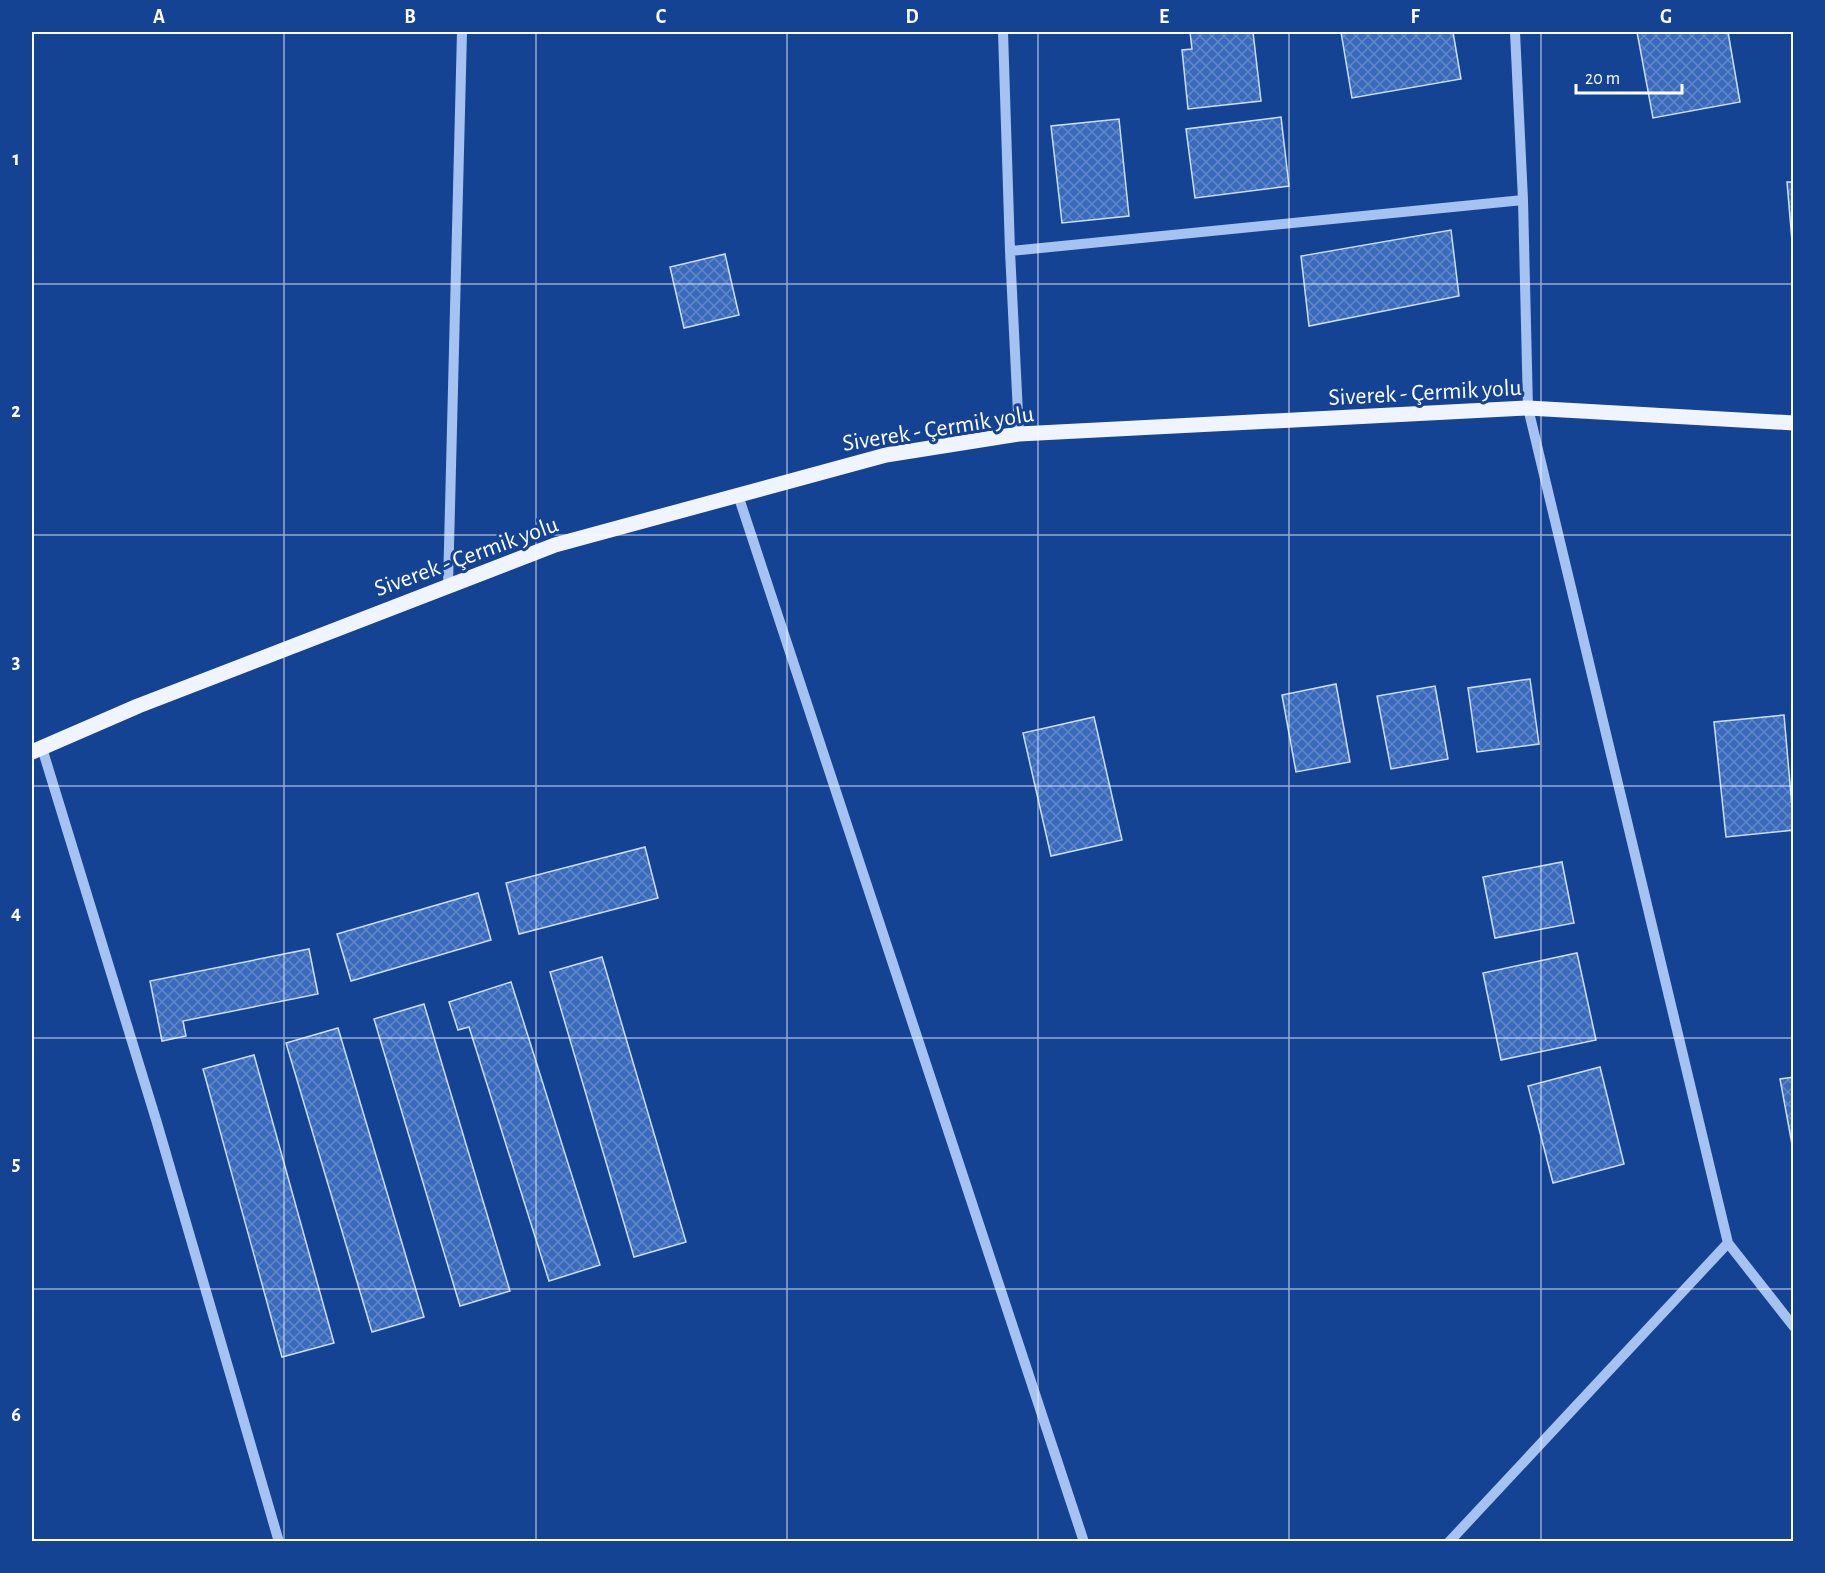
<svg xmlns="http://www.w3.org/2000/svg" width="1825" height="1573" viewBox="0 0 1825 1573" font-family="'Alegreya Sans',sans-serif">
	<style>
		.building { fill: url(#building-cross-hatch); stroke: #ccdffc; stroke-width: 1.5 }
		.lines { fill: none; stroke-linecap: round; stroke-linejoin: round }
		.minor { stroke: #a5c2f1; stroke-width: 10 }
		.major { stroke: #f0f4ff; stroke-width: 15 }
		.grid { fill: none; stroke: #fff; stroke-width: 1.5; stroke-opacity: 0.55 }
		.labels { text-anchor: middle; stroke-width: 6; stroke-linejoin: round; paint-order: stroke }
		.street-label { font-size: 24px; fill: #fff; stroke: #154394 }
		.neatline { fill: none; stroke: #fff; stroke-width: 2 }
		.grid-label { font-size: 20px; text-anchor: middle; font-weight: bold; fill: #fff }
	</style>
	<defs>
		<pattern id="building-cross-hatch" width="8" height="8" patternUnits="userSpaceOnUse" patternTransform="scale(1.5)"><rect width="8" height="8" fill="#396abb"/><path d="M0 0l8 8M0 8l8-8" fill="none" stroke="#6188c9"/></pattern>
	</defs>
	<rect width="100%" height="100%" fill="#154394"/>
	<path class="building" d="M1190 32H1253L1261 101 1188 109 1182 50 1192 49Z
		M1341 32H1453L1461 79 1352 98Z
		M1637 32H1728L1740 102 1653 118Z
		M1281 117 1289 186 1195 198 1186 129Z
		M1119 119 1129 216 1062 223 1051 126Z
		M1787 182H1794V264Z
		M1451 230 1459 296 1309 326 1301 256Z
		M725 254 739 315 684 328 670 267Z
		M1530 679 1539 744 1477 752 1468 688Z
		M1336 684 1350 762 1296 772 1282 695Z
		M1435 686 1448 759 1391 769 1377 696Z
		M1784 715 1794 830 1726 837 1714 722Z
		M1094 717 1122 840 1051 856 1023 733Z
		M645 847 658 898 519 934 506 883Z
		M1562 862 1574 923 1495 938 1483 877Z
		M478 893 491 940 351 981 337 934Z
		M309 949 318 994 183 1021 186 1036 162 1041 150 981Z
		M1577 953 1596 1040 1501 1060 1483 973Z
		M602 957 686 1242 634 1257 550 972Z
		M511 982 600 1265 549 1281 469 1027 458 1030 449 1002Z
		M424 1004 510 1291 460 1306 374 1019Z
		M338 1028 424 1317 372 1332 286 1043Z
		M254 1055 334 1343 282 1357 203 1069Z
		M1600 1067 1624 1164 1553 1183 1528 1086Z
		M1794 1077V1155L1780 1079Z"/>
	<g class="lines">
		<path class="minor" d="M1003 32 1010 251 1019 434
			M1515 32 1523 200 1528 408 1728 1243 1794 1327
			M1010 251 1523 200
			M738 495 1084 1542
			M448 586 462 32
			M42 748 157 1123 279 1542
			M1449 1542 1728 1243"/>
		<path class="major" d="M32 752 138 706 555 545 886 455 1019 434 1528 408 1794 423"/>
	</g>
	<path class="grid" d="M284 32V1542M536 32V1542M787 32V1542M1038 32V1542M1289 32V1542M1541 32V1542M32 284H1794M32 535H1794M32 786H1794M32 1038H1794M32 1289H1794"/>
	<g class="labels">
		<g class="street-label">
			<text transform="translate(1425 392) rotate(-3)" y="8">Siverek - Çermik yolu</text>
			<text transform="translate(938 428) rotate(-9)" y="8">Siverek - Çermik yolu</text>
			<text transform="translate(466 556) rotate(-20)" y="8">Siverek - Çermik yolu</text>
		</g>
	</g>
	<rect width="1825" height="1573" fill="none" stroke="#154394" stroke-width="66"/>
	<path d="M1576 84v9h106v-9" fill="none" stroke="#ffffff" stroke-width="3"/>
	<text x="1585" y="84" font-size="18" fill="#ffffff" stroke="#154394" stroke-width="4.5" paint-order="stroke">20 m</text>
	<rect x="33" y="33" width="1759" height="1507" class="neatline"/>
	<g class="grid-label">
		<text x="159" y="23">A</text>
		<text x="410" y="23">B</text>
		<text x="661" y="23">C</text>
		<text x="912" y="23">D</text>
		<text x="1164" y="23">E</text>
		<text x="1415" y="23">F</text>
		<text x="1666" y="23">G</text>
		<text x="16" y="165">1</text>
		<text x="16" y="417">2</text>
		<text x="16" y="668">3</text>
		<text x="16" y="919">4</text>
		<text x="16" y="1170">5</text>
		<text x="16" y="1421">6</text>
	</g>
</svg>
